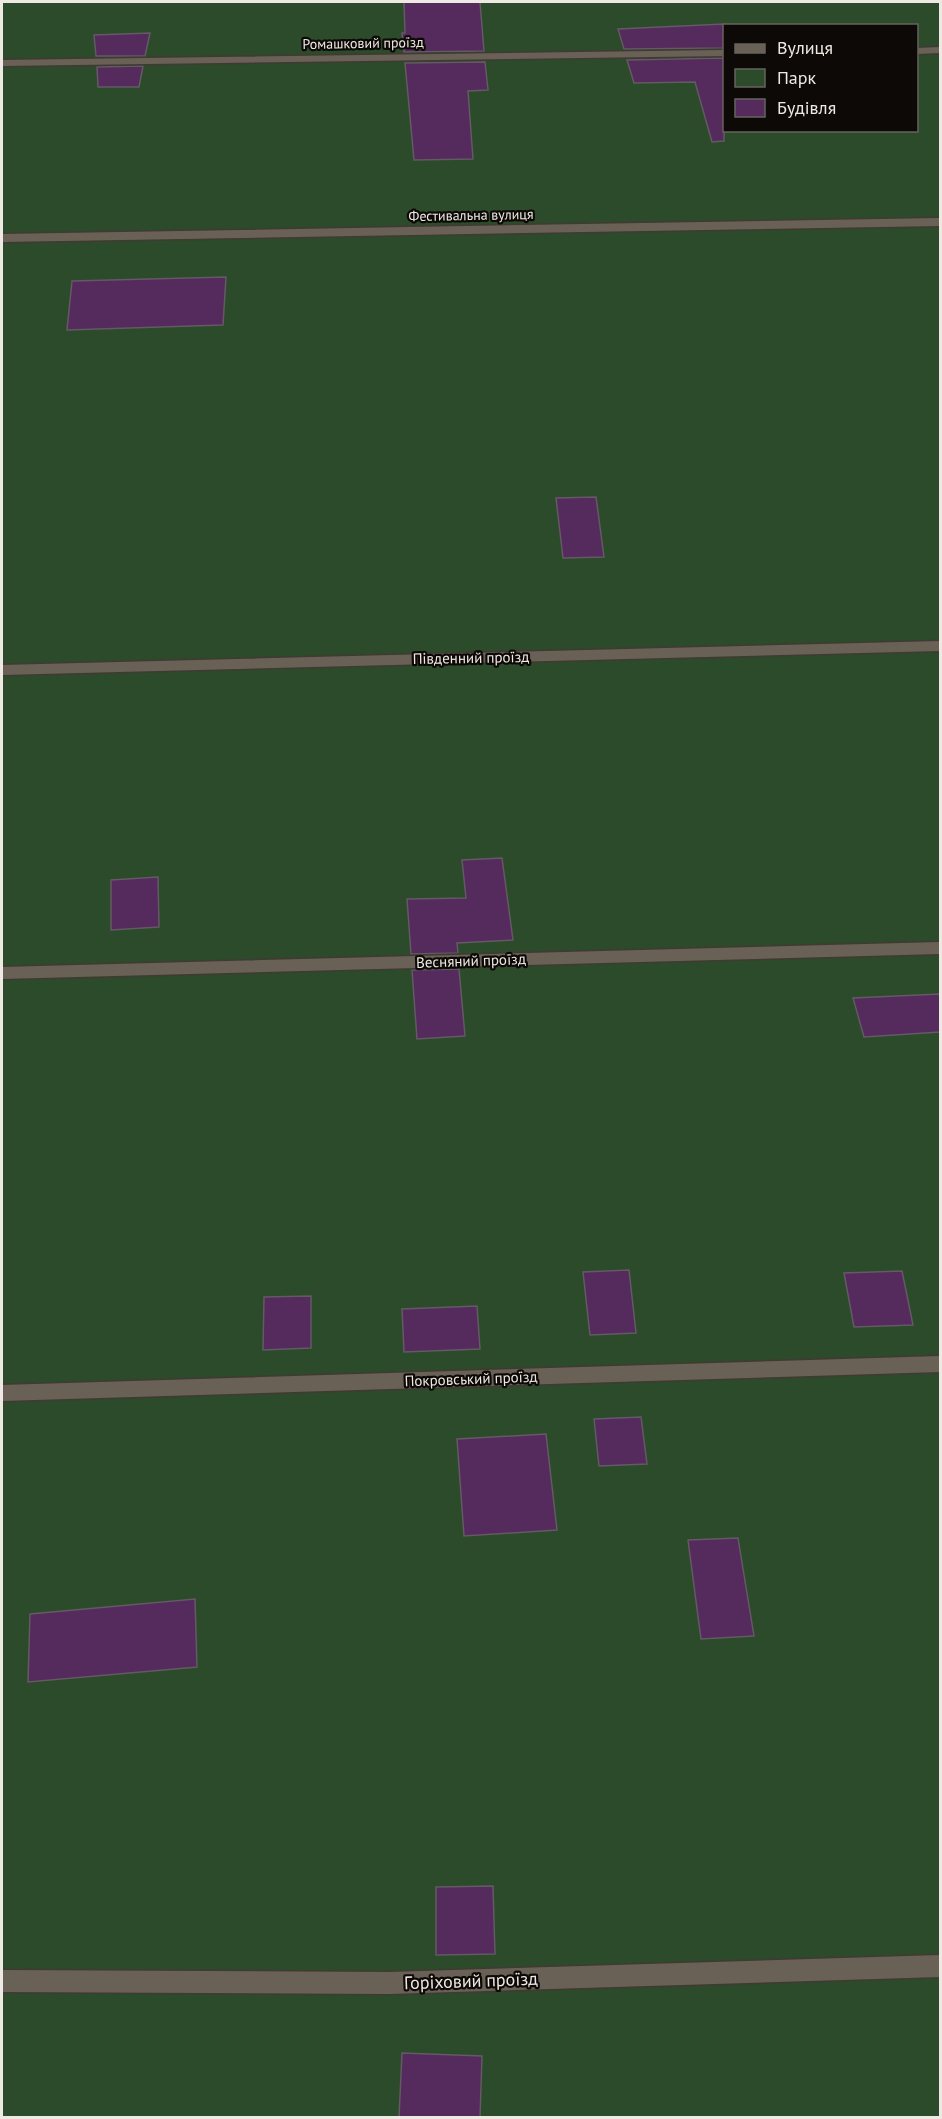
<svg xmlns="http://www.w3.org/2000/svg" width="942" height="2119" viewBox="0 0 942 2119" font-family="'PT Sans',sans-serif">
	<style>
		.green { fill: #2b4b2a; fill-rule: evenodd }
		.building { fill: #552a5d; stroke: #635a64; stroke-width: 1.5 }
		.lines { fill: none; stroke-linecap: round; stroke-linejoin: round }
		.lane-casing { stroke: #413a34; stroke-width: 3 }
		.street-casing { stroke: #413a34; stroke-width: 3 }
		.lane { fill: #6a6156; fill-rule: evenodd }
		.street { fill: #6a6156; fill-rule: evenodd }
		.labels { text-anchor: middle; stroke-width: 4.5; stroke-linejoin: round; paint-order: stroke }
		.far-street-label { font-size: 14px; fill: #eee9e3; stroke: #0d0906 }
		.street-label { font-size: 15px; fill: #eee9e3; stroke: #0d0906 }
		.near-street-label { font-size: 18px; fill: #eee9e3; stroke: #0d0906 }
	</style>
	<rect width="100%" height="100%" fill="#271f16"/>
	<path class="green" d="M2 2H940V2117H2ZM724 26H916V130H724Z"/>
	<path class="building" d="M404 2H480L484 51 404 52 402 33H405Z
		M724 24V48L624 49 618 29Z
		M150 33 145 56H96L94 35Z
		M724 58V141L712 142 695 82 634 83 627 60Z
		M485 62 488 90 468 91 473 159 414 160 405 63Z
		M143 66 139 87H98L97 67Z
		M226 277 223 325 67 330 72 281Z
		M596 497 604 557 563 558 556 498Z
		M502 858 513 940 457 943 458 953 411 954 407 899 466 898 462 860Z
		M158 877 159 927 111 930V880Z
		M459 969 465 1036 417 1039 412 970Z
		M940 994V1032L864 1037 853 998Z
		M629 1270 636 1333 590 1335 583 1272Z
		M902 1271 913 1325 854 1327 844 1273Z
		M311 1296V1348L263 1350 264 1297Z
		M477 1306 480 1349 404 1352 402 1309Z
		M641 1417 647 1464 599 1466 594 1419Z
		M546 1434 557 1530 464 1536 457 1439Z
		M738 1538 754 1636 701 1639 688 1540Z
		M195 1599 197 1667 28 1682 30 1614Z
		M493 1886 495 1954 436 1955V1887Z
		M402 2053 482 2056 480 2118H399Z"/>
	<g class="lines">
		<g class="lane-casing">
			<path id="lane" d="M940 1955V1977L389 1994 2 1992V1970L389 1972Z"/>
		</g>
		<g class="street-casing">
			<path id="street" d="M940 47V53L916 54V48Z
				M724 50V56L2 66V60Z
				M940 218V226L2 242V234Z
				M940 641V651L2 675V665Z
				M940 942V954L2 979V967Z
				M940 1356V1372L2 1401V1385Z"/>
		</g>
		<use href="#lane" class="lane"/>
		<use href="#street" class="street"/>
	</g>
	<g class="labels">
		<g class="far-street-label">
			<text transform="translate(363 43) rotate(-1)" y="5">Ромашковий проїзд</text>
			<text transform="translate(471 215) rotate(-1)" y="5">Фестивальна вулиця</text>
		</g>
		<g class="street-label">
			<text transform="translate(471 658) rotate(-1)" y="5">Південний проїзд</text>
			<text transform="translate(471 961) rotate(-2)" y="5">Весняний проїзд</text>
			<text transform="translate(471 1379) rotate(-2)" y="5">Покровський проїзд</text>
		</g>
		<g class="near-street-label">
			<text transform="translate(471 1981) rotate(-2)" y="6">Горіховий проїзд</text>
		</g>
	</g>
	<rect width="942" height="2119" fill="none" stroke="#eee9e3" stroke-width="6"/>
	<rect x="723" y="24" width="195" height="108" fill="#0d0906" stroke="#67635e" stroke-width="1.5"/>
	<rect x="735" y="44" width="30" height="9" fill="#6a6156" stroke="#67635e" stroke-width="1.5"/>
	<text x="777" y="54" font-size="18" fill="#eee9e3">Вулиця</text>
	<rect x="735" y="69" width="30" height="18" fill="#2b4b2a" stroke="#67635e" stroke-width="1.5"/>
	<text x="777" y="84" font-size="18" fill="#eee9e3">Парк</text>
	<rect x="735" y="99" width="30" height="18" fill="#552a5d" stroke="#67635e" stroke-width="1.5"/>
	<text x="777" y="114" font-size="18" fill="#eee9e3">Будівля</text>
</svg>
